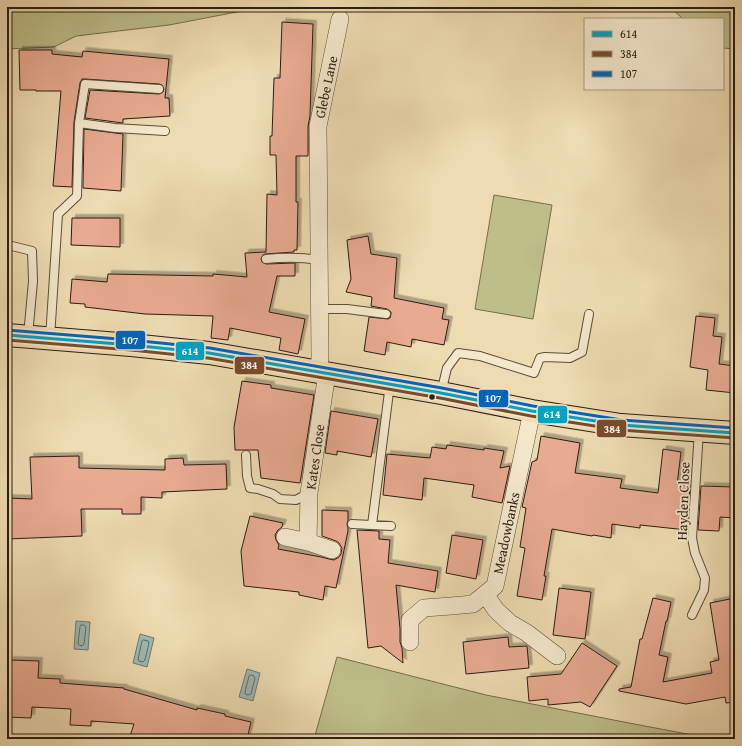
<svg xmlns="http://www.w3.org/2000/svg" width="742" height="746" viewBox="0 0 742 746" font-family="'Gentium Book Plus',serif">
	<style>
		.green { fill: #bdbe88; stroke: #746e4e }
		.water { fill: #9cb9b5; stroke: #6e7b75 }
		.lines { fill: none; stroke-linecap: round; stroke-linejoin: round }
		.shore { stroke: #636b64; stroke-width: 1 }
		.building { fill: #e8aa91; stroke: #2a1d14; filter: url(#shadow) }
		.lane-casing { stroke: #5b4c3b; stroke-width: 10 }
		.street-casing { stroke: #5b4c3b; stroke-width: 18 }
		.primary-casing { stroke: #2a1d14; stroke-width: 24 }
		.lane { stroke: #f4e8cc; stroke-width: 8 }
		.street { stroke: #f4e8cc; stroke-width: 17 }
		.primary { stroke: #eedbb1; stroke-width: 22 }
		.bus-1-casing { stroke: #f4e8cc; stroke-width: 6 }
		.bus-2-casing { stroke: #f4e8cc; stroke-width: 6 }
		.bus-3-casing { stroke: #f4e8cc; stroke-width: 6 }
		.bus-1 { stroke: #02a2c5; stroke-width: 3 }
		.bus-2 { stroke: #7a4b2a; stroke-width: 3 }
		.bus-3 { stroke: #0065bd; stroke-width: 3 }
		.bus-dot { fill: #2a1d14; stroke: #f4e8cc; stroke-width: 1.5 }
		.labels { text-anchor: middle; stroke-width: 3.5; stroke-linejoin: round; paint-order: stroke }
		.street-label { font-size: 14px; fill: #2a1d14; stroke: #f4e8cc }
		.line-badge { stroke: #f4e8cc; stroke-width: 1.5 }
		.badge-label { font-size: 11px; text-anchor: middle; font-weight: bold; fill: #fff }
	</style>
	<defs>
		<filter id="shadow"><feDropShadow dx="3.5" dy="-3.5" stdDeviation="0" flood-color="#0004"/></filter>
	</defs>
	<rect width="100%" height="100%" fill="#eedbb1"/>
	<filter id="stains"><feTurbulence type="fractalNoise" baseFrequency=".005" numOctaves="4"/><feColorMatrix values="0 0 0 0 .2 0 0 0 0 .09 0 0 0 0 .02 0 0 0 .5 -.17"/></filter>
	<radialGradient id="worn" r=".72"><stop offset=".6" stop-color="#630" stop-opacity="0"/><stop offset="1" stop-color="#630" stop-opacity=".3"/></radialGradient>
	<path class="green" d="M7 7H263L169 25 76 36 54 47 7 49Z
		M670 7H735V49L723 48V19H683Z
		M494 195 552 205 533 319 475 309Z
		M337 657 486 695 629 723 714 739H314Z"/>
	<path class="water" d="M76 621 90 622 88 650 74 649Z
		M140 634 154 638 147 667 133 663Z
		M247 669 260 673 253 701 239 697Z"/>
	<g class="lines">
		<path class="shore" d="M81 625H84L86 627 84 644 82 646 79 645 78 644 80 627Z
			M144 640 148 641 149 643 145 660 143 662 139 661 138 659 142 641Z
			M251 675 254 676 255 678 251 694 248 695 245 694V692L249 676Z"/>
	</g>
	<path class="building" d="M282 22 313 24 310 116 308 126V156H296V202H298L297 250H294V252L265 254 263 255 261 259 262 262 266 264 295 263V276H277L269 312 305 319 298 354 279 350 281 338 230 328 228 340 211 338 213 316 145 314 85 307V304L70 303 72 279 107 282 108 274 213 276V274L247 277 245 253 266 252 267 194 277 195 276 155H270V136H272L274 78H280Z
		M19 50H52V54L82 57 83 51 169 59 165 98H169L170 116 123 119V123L85 118 90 90 159 94 163 92 164 89 162 85 159 84 85 79H82L80 83 74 122 72 187 53 186 61 91H36V90H20Z
		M84 129 123 134 121 191 83 188Z
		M72 218H120V247L71 245Z
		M368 236 371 254 397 258 394 298 444 308 442 319 449 320 444 345 412 339 411 347 387 342 385 355 364 351 369 317 388 319 390 318 391 314V312L387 309 371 306 372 297 346 292 351 279 347 240Z
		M696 316 715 318 713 336 722 337 719 364 735 366V393L706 390 708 370 690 367Z
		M242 381 271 385V388L314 395 300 483 261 478 258 450H235L234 427Z
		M331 411 378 419 371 457 337 451V455L325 453Z
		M541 436 580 443 575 473 622 479 620 488 658 493 663 449 681 452 677 485H690L687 530 640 525V528L612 524 611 538 593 535 592 536 552 529 544 576H546L542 600 517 596 525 548 520 547 526 508 522 507 532 462 537 460Z
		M447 445 484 450V448L504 451 500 468 510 466 502 503 472 497 474 485 424 478 422 500 383 495 387 454 430 458 432 447 446 449Z
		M79 456V468L165 470V459L183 458 184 465 226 464 227 489 162 492V498L141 497V514H122V509H81L82 536 7 539V498L32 499 30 457Z
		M701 486 735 487V518L720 517 719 531 698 530Z
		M322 510 348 511V520L347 524 348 528V531L336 588 325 586 323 600 299 595V592L244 586 241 551 250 516 283 523 282 527 278 530 275 535 276 540 279 545 278 549 321 557 329 559 334 560 339 557 341 554 342 548 339 543 336 541 322 536Z
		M357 530 379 531V539L390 540 388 563 438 571 435 592 396 585 400 629V642L402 648 403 663 381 646 368 648Z
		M452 535 483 540 476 579 446 573Z
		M559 588 591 592 585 639 553 635Z
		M653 598 671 602 667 621H666L659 655 668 657 663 682 712 673 710 662 719 660 710 603 730 599 735 632V702L726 703 725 697 686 704 619 691V689L631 687 640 639H642Z
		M508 637 509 647 527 646 529 668 466 674 463 642Z
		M582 643 617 666 590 707 581 702 548 705V699L529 701 527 677 561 674Z
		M10 660 39 661 38 678 60 679V683L124 688V689L197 710V708L225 714V716L251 722 247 739H140L130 736 134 724 91 721V726L70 725 71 709 32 707 31 718 7 717V664H9Z"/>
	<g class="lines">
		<g class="lane-casing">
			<path id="lane" d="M79 123 115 128 165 131
				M7 246H12L32 251 33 281 28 336
				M266 259C284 257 301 257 319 260
				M319 309H347L386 314
				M50 338 58 214 77 196 79 123 85 84 159 89
				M441 393 447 368 458 353 480 356 534 373 540 358 545 357 570 358 582 352 589 314
				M246 455 247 476 250 488 258 489 273 494 280 499 296 500 309 493
				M352 524 391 526
				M372 525 390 384
				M692 615 704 590 705 578 695 553 692 538 699 431"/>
		</g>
		<g class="street-casing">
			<path id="street" d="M319 371 320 357 318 126 340 19
				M285 537 308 542 332 550
				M308 542 309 493 327 373
				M485 594 496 610 510 623 527 633 557 656
				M410 642V620L424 608 451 606 473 604 495 586 532 411"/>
		</g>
		<g class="primary-casing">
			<path id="primary" d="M7 335 131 345 209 353 441 393 532 411 621 425 735 433"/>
		</g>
		<use href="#lane" class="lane"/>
		<use href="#street" class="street"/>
		<use href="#primary" class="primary"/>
		<g class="bus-1-casing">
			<path id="bus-1" d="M7 335 131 345 209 353 441 393 532 411 621 425 735 433"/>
		</g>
		<g class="bus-2-casing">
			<path id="bus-2" d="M7 340 131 350 208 358 440 398 531 416 620 430 735 438"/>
		</g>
		<g class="bus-3-casing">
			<path id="bus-3" d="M7 330 131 340 210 348 442 388 533 406 622 420 735 428"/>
		</g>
		<use href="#bus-1" class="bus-1"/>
		<use href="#bus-2" class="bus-2"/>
		<use href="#bus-3" class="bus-3"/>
	</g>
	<circle class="bus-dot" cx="432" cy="397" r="3.5"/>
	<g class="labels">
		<g class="street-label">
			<text transform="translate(326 87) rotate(-78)" y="5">Glebe Lane</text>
			<text transform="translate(315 457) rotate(-82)" y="5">Kates Close</text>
			<text transform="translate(683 501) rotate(-88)" y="5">Hayden Close</text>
			<text transform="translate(506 533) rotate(-78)" y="5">Meadowbanks</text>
		</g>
	</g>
	<g class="line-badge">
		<rect x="115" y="330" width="31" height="20" rx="4" fill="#0065bd"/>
		<rect x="175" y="341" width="30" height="20" rx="4" fill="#02a2c5"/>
		<rect x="234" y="356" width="31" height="19" rx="4" fill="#7a4b2a"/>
		<rect x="478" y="389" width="31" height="19" rx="4" fill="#0065bd"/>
		<rect x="537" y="405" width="31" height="19" rx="4" fill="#02a2c5"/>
		<rect x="596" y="419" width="31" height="19" rx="4" fill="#7a4b2a"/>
	</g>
	<g class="badge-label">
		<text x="130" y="344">107</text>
		<text x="190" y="355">614</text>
		<text x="249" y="369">384</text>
		<text x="493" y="402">107</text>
		<text x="552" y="418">614</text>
		<text x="612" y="433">384</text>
	</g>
	<rect width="742" height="746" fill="none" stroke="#eedbb1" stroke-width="24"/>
	<rect x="8" y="8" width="726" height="730" fill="none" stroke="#2a1d14" stroke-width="2"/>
	<rect x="12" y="12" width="718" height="722" fill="none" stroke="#2a1d14"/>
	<rect x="584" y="18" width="140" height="72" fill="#f4e8cc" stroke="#a39782"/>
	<rect x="592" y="31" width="20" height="6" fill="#02a2c5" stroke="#a39782"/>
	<text x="620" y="38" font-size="12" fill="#2a1d14">614</text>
	<rect x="592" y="51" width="20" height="6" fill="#7a4b2a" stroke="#a39782"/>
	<text x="620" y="58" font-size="12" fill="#2a1d14">384</text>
	<rect x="592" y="71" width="20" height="6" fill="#0065bd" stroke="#a39782"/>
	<text x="620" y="78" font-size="12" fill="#2a1d14">107</text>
	<rect width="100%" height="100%" filter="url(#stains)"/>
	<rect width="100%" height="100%" fill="url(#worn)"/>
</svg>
